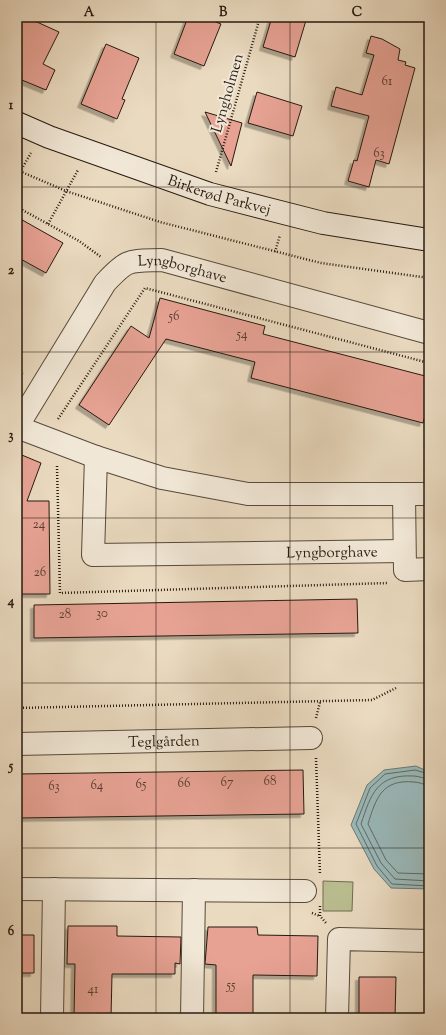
<svg xmlns="http://www.w3.org/2000/svg" width="446" height="1035" viewBox="0 0 446 1035" font-family="'Sorts Mill Goudy',serif">
	<style>
		.green { fill: #babe90; stroke: #706c50 }
		.water { fill: #9ab9ba; stroke: #6c7976 }
		.lines { fill: none; stroke-linecap: round; stroke-linejoin: round }
		.shore { stroke: #606a64; stroke-width: 1 }
		.building { fill: #e7a294; stroke: #261a0f; filter: url(#shadow) }
		.street-casing { stroke: #574a3b; stroke-width: 24 }
		.secondary-casing { stroke: #261a0f; stroke-width: 24 }
		.path { stroke: #261a0f; stroke-width: 2.5; stroke-dasharray: 1 2; stroke-linecap: butt }
		.street { stroke: #f1e7d6; stroke-width: 22 }
		.secondary { stroke: #f1e7d6; stroke-width: 22 }
		.grid { fill: none; stroke: #261a0f; stroke-width: 1; stroke-opacity: 0.55 }
		.labels { text-anchor: middle; stroke-width: 4; stroke-linejoin: round; paint-order: stroke }
		.number-label { font-size: 13px; fill: #563c30 }
		.street-label { font-size: 15px; fill: #261a0f; stroke: #f1e7d6 }
		.neatline { fill: none; stroke: #261a0f; stroke-width: 1.5 }
		.grid-label { font-size: 13px; text-anchor: middle; font-weight: bold; fill: #261a0f }
	</style>
	<defs>
		<filter id="shadow"><feDropShadow dx="-3.5" dy="3.5" stdDeviation="0" flood-color="#0004"/></filter>
	</defs>
	<rect width="100%" height="100%" fill="#eadac0"/>
	<filter id="stains"><feTurbulence type="fractalNoise" baseFrequency=".005" numOctaves="4"/><feColorMatrix values="0 0 0 0 .2 0 0 0 0 .09 0 0 0 0 .02 0 0 0 .5 -.17"/></filter>
	<radialGradient id="worn" r=".72"><stop offset=".6" stop-color="#630" stop-opacity="0"/><stop offset="1" stop-color="#630" stop-opacity=".3"/></radialGradient>
	<path class="green" d="M323 881 353 882 352 911H323Z"/>
	<path class="water" d="M416 766 429 772V889L391 888 374 869 351 825 367 785 384 770Z"/>
	<g class="lines">
		<path class="shore" d="M429 774 415 770 385 774 370 788 356 824 377 866 392 884 429 886
			M429 779C424 779 419 776 414 776 377 774 371 794 361 824L381 863 395 879 429 881
			M429 785C424 785 419 782 414 782 382 779 376 798 368 824L386 860 398 873 429 874"/>
	</g>
	<path class="building" d="M17 17H26L59 32 43 64 55 70 46 90 17 78Z
		M188 17H203L221 24 204 66 174 54Z
		M272 17H307L295 57 263 47Z
		M371 36 382 39 400 49 398 60 406 62 405 65 415 68 389 164 376 160 369 187 348 181 354 160 357 161 369 116 331 106 336 87 362 95 374 55 366 53Z
		M106 44 139 58 122 99 125 100 117 119 81 104Z
		M257 92 302 106 293 136 248 123Z
		M205 112 242 123 231 166Z
		M17 217 63 243 46 273 17 257Z
		M160 298 265 326 263 334 429 377V401L423 423 251 378 255 362 166 339 109 425 79 405 131 326 149 338Z
		M17 453 41 463 27 501H49L50 594H17Z
		M357 599 358 633 34 638V605Z
		M303 770 304 814 17 818V774Z
		M68 926H117V936L181 937 180 964 175 963V974H112L111 1018H74L75 964H67Z
		M208 927H257L258 935 318 936 317 976 253 975V1018H216V965L205 964Z
		M17 935H34V973H17Z
		M359 977H396L395 1018H359Z"/>
	<g class="lines">
		<g class="street-casing">
			<g id="street">
				<path id="s1" d="M17 427 105 283C128 258 129 261 162 260L429 333"/>
				<path d="M17 427 96 457 162 478 248 494H429"/>
				<path id="s2" d="M96 457 93 555 404 551"/>
				<path d="M404 494 405 570 429 569"/>
				<path id="s3" d="M17 744 311 738"/>
				<path d="M17 889 305 891"/>
				<path d="M52 1018 54 889"/>
				<path d="M192 1018 194 890"/>
				<path d="M337 1018 339 939 429 941"/>
			</g>
		</g>
		<g class="secondary-casing">
			<g id="secondary">
				<path id="s4" d="M17 123 49 137 210 194 323 223 429 240"/>
			</g>
		</g>
		<path class="path" d="M17 170 66 191 160 222 321 263 429 278
			M216 172 260 17
			M17 177 31 153
			M17 207 79 241 101 257
			M48 224 78 170
			M275 252 280 235
			M17 372 23 374
			M58 419 145 288 429 363
			M57 466 60 593 388 583
			M17 708 372 700 396 688
			M316 718 320 702
			M316 758 320 875
			M320 906V916L326 923
			M312 913 320 916"/>
		<use href="#street" class="street"/>
		<use href="#secondary" class="secondary"/>
	</g>
	<path class="grid" d="M156 17V1018M290 17V1018M17 187H429M17 352H429M17 518H429M17 683H429M17 848H429"/>
	<g class="labels">
		<g class="number-label">
			<text x="387" y="85">61</text>
			<text x="379" y="157">63</text>
			<text x="174" y="320">56</text>
			<text x="242" y="338">54</text>
			<text x="39" y="528">24</text>
			<text x="40" y="576">26</text>
			<text x="102" y="617">30</text>
			<text x="65" y="618">28</text>
			<text x="270" y="785">68</text>
			<text x="227" y="786">67</text>
			<text x="184" y="787">66</text>
			<text x="141" y="788">65</text>
			<text x="97" y="789">64</text>
			<text x="54" y="790">63</text>
			<text x="231" y="989">55</text>
			<text x="93" y="993">41</text>
		</g>
		<g class="street-label">
			<text transform="translate(227 93) rotate(-74)" y="5">Lyngholmen</text>
			<text dy="5" stroke="none"><textPath href="#s4" startOffset="215">Birkerød Parkvej</textPath></text>
			<text dy="5" stroke="none"><textPath href="#s1" startOffset="255">Lyngborghave</textPath></text>
			<text dy="5" stroke="none"><textPath href="#s2" startOffset="337">Lyngborghave</textPath></text>
			<text dy="5" stroke="none"><textPath href="#s3" startOffset="147">Teglgården</textPath></text>
		</g>
	</g>
	<rect width="446" height="1035" fill="none" stroke="#eadac0" stroke-width="44"/>
	<rect x="22" y="22" width="402" height="991" class="neatline"/>
	<g class="grid-label">
		<text x="89" y="16">A</text>
		<text x="223" y="16">B</text>
		<text x="357" y="16">C</text>
		<text x="11" y="109">1</text>
		<text x="11" y="274">2</text>
		<text x="11" y="439">3</text>
		<text x="11" y="605">4</text>
		<text x="11" y="770">5</text>
		<text x="11" y="935">6</text>
	</g>
	<rect width="100%" height="100%" filter="url(#stains)"/>
	<rect width="100%" height="100%" fill="url(#worn)"/>
</svg>
